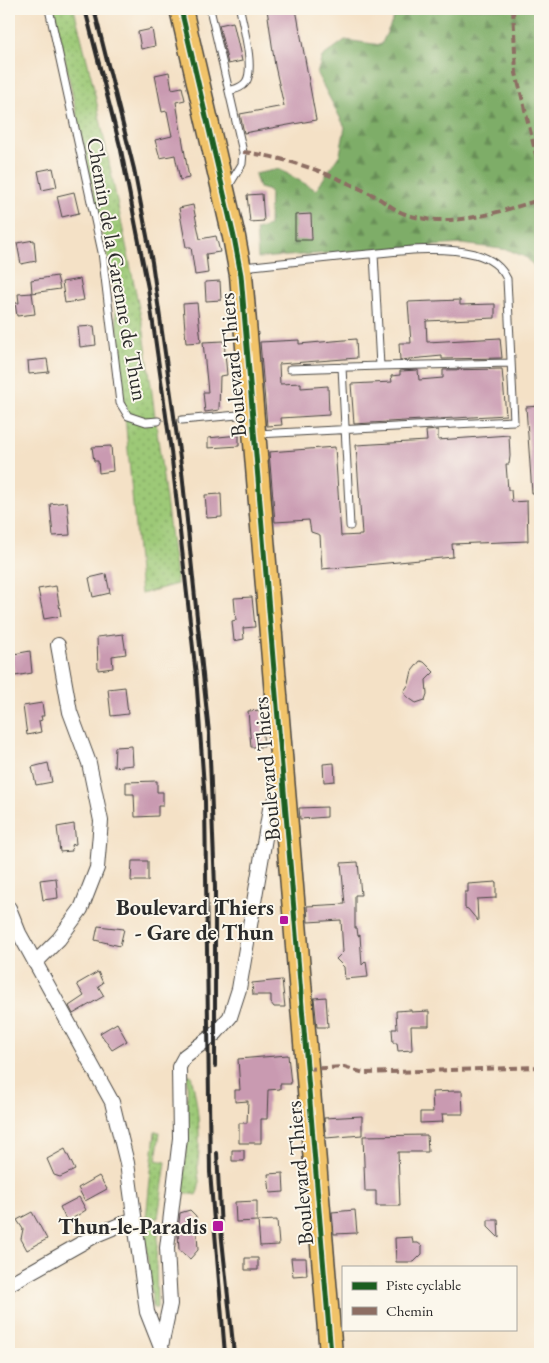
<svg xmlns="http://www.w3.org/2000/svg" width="549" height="1363" viewBox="0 0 549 1363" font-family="'EB Garamond',serif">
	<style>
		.grass { fill: url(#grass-dots); stroke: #647a51 }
		.forest { fill: url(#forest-firs); stroke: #546c4a }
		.building { fill: #c99ab1 }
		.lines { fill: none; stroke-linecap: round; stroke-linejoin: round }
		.lane-casing { stroke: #494642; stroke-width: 9 }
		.street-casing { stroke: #494642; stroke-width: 16 }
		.primary-casing { stroke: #494642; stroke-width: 25 }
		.lane { stroke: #fff; stroke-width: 7 }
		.street { stroke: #fff; stroke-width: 14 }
		.primary { stroke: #f1c369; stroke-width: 22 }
		.rail { stroke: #2b2b2b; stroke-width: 4 }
		.quiet { stroke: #8d6e63; stroke-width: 4; stroke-dasharray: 8 4; stroke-linecap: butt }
		.cycleway-casing { stroke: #fbf7ec; stroke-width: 8 }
		.cycleway { stroke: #1b5e20; stroke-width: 5 }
		.poi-dot { fill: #b5179e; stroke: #fbf7ec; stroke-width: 2 }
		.labels { text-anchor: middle; stroke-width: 4; stroke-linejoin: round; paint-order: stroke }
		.street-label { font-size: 22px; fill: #2b2b2b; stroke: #fbf7ec }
		.poi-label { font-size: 22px; font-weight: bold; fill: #2b2b2b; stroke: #fbf7ec; text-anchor: end }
	</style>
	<defs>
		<pattern id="grass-dots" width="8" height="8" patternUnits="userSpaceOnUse" patternTransform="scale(1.25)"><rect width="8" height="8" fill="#9dc977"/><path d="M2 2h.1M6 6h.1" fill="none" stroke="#80a362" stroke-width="1.8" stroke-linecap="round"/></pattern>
		<pattern id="forest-firs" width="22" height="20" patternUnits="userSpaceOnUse" patternTransform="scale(1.25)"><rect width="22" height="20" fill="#7ead68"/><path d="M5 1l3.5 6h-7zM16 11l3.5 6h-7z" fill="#678d56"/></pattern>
	</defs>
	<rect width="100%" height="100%" fill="#fbf7ec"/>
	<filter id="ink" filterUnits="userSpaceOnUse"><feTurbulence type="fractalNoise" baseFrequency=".02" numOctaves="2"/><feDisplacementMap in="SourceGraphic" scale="10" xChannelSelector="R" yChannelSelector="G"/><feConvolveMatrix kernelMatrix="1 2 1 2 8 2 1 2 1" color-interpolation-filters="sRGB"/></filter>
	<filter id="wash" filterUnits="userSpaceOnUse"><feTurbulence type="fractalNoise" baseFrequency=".0096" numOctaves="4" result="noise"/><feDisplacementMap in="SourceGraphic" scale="20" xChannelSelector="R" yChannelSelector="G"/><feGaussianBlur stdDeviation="1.12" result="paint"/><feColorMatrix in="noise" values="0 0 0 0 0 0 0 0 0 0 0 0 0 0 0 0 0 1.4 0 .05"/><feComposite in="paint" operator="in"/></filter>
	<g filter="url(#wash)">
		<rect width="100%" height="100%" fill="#f4e1c6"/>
		<path class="grass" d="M54 9H74L92 80 144 332 177 584 141 594 113 282Z
			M187 1075H191C198 1104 201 1134 198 1162 196 1174 203 1183 196 1195L182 1192 188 1132Z
			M155 1132H160L156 1160 166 1162 158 1218 146 1219Z
			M159 1226 156 1258 157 1308H153L144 1228Z"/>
		<path class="forest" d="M398 9H540V273L527 258 509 250 462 244 258 258 256 230 269 226 270 191 259 188 255 174 279 169 316 190 340 154 345 127 317 74 322 57 345 40 381 45Z"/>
		<g id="blocks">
			<path class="building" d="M267 9H296L316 120 244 133 240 114 284 106 275 66Z
				M233 22 242 61 228 64 219 25Z
				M152 29 155 46 141 49 138 32Z
				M169 72 172 89 182 87 185 100 176 102 189 178 180 180 175 155 160 158 155 140 172 136 167 111 162 112 155 75Z
				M53 168 57 187 42 190 38 171Z
				M74 192 79 213 62 217 57 196Z
				M262 194 264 221 250 222 247 195Z
				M193 205 200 239 216 236 220 252 206 254 208 273 195 275 191 247H186L179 208Z
				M311 214 312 240H295V215Z
				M34 240 36 261 21 264 17 243Z
				M57 276 60 289 32 293 31 280Z
				M80 279 84 300 65 303 62 282Z
				M220 281 221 300 206 301 205 282Z
				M32 293 35 314 17 316 15 303H19L18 294Z
				M460 300V305L495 304V318L426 321 427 342 500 338 502 358 442 359V356L400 360 399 343H411L408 302Z
				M197 303 201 342 186 343 183 304Z
				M94 326 96 345 80 347 78 327Z
				M356 339 357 358 279 364 280 384 301 383V388L328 386 329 415 281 418 282 425 267 426 260 342 299 340V344Z
				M224 341 227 375 220 376 219 410 205 412 203 392H208L203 342Z
				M47 359 49 372 29 374 28 361Z
				M502 369 506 415 354 424 351 384 392 382 391 376 400 375V371L418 370 419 380 443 378V370Z
				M540 406V493H532L526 407Z
				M438 430V440L509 435 510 456 509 464H506L508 490H511L512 502 527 501 528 541 452 544 453 557 322 569 320 535 311 532 309 520 275 522 269 452 335 447 341 536 362 535 356 445 427 441 426 431Z
				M239 435V446L208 448V438Z
				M111 446 113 471 99 473 98 461H94L92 447Z
				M221 494 222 517 207 518 205 495Z
				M67 502 70 535 53 536 50 504Z
				M106 574 110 593 93 597 89 578Z
				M56 586 61 616 44 619 38 589Z
				M252 597 255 627 243 628 244 639 234 641 232 621 236 620 234 598Z
				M123 634 126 654 112 656 113 668 98 670 97 637Z
				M30 651 32 673 15 676 12 661H9V655Z
				M420 661 424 662 434 672 426 680 427 694 425 700 416 703 406 696 404 691 409 684 412 671Z
				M125 687 128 714 111 716 108 689Z
				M42 703 44 716H41L42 720 39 721 41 732 27 735 23 706Z
				M261 710 264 747H251L248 711Z
				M132 746 133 765 114 767 115 747Z
				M48 763 52 782 36 785 32 767Z
				M334 763 335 781 324 782 323 764Z
				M157 781V792H163V806H158V816L135 817 134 794H126V782Z
				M327 807V817L300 819 299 808Z
				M74 824 76 844 71 845 72 851 60 852 57 827Z
				M132 861H148V881H131Z
				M358 862 361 895H355V928H357L358 936 360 935 362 965 366 961 368 977 345 979 344 967 336 959 343 952 341 920 308 922 307 906 345 904 341 863Z
				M56 878 58 898 43 900 40 880Z
				M496 882V898L477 899 478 921 468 909 465 908V892H468V884Z
				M98 926 124 929 120 946 95 940Z
				M98 972 103 983 98 986 104 996 73 1014 69 1006 84 996 77 984Z
				M282 980 285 1007H274L271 1003V995H253L252 983Z
				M326 997 328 1027H317L314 998Z
				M411 1010V1012L429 1011V1026H411L412 1050 398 1051 397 1043H393L392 1029H397L396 1011Z
				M117 1023 127 1041 112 1050 100 1033Z
				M288 1055 291 1084H280V1089L268 1090 267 1119H261V1143H239V1123H247L248 1101 235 1102V1090H240L238 1059Z
				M455 1091H462L463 1114H442L443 1122 420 1123V1112H433L432 1092Z
				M362 1116V1135L326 1138 324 1118Z
				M427 1135 428 1152H398L400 1206H376V1191H365L363 1136Z
				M65 1149 75 1170 60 1177 54 1175 47 1159Z
				M232 1150H244V1161H232Z
				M283 1173 284 1192 270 1193 268 1174Z
				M99 1176 107 1189 85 1201 78 1188Z
				M79 1197 86 1210 67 1222 60 1207Z
				M257 1201V1221L236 1222 235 1202Z
				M190 1210 196 1216 198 1250 190 1259 179 1250 178 1232 180 1213Z
				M355 1210 357 1233 334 1234 332 1212Z
				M32 1212 47 1239 27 1250 21 1239 23 1229 17 1220Z
				M277 1220 279 1245 260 1246 258 1221Z
				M488 1220H498L499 1238 488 1227Z
				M412 1237 413 1243H418L422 1246V1254L414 1262H396L395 1238Z
				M245 1258H258V1270H245Z
				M291 1258H306L307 1275 293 1276Z"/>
		</g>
	</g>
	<g filter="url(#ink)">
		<use href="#blocks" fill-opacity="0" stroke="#494642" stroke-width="1"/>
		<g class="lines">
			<g class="lane-casing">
				<path id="lane" d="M49 9 102 252 120 403 128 416 146 422 158 421
					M210 9 243 152 242 164 228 187
					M229 91C235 89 242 88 246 82 255 68 243 26 240 9
					M243 267C281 263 319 259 357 255 395 252 437 245 475 254 489 258 501 266 507 279L514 421 257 434
					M380 366 511 363
					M342 367 350 526
					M290 369 380 366 374 254
					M182 420 249 414"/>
			</g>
			<g class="street-casing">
				<path id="street" d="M9 908 19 933 112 1102 127 1163 147 1312 162 1350
					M35 963 59 939 81 909 97 868 101 821 89 763 70 712 58 645
					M9 1284 98 1234 134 1219
					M161 1346 170 1304 167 1248 180 1138 179 1067 185 1056 216 1033 230 1017 239 989 270 809 276 800 284 799"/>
			</g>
			<g class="primary-casing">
				<path id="primary" d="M181 9 234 237 241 275 331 1354"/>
			</g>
			<use href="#lane" class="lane"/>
			<use href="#street" class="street"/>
			<use href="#primary" class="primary"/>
			<path class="rail" d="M85 9 121 150 148 288 171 451 196 675 205 801 210 1172 225 1354
				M94 9 134 169 152 262 182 472 209 733 215 887V1066
				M217 1153 221 1230 234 1354"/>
			<path class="quiet" d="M513 9 516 73 540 171
				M243 152C286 157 331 174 369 193 382 199 393 210 405 214 448 229 495 213 536 201L540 185
				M307 1069 344 1067 364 1073 540 1067"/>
			<g class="cycleway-casing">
				<path id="cycleway" d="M181 9 234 237 241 275 331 1354"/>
			</g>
			<use href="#cycleway" class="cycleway"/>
		</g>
	</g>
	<g class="poi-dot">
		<rect x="279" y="915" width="10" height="10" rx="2.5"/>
		<rect x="212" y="1220" width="12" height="12" rx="2.5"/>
	</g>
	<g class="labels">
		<g class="street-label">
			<text transform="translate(118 269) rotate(80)" y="8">Chemin de la Garenne de Thun</text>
			<text transform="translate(232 365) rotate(-95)" y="8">Boulevard Thiers</text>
			<text transform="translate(266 769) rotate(-95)" y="8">Boulevard Thiers</text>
			<text transform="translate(299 1173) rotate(-95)" y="8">Boulevard Thiers</text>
		</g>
		<g class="poi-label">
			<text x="274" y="915">Boulevard Thiers<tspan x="274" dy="25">- Gare de Thun</tspan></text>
			<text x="207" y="1234">Thun-le-Paradis</text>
		</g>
	</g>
	<rect width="549" height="1363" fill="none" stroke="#fbf7ec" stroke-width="30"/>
	<rect x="342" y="1266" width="175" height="65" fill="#fbf7ec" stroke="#a8a59f"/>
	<rect x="352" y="1282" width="25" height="8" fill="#1b5e20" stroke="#a8a59f"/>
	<text x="386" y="1290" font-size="15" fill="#2b2b2b">Piste cyclable</text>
	<rect x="352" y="1307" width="25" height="8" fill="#8d6e63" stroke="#a8a59f"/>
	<text x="386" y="1316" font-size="15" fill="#2b2b2b">Chemin</text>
</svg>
